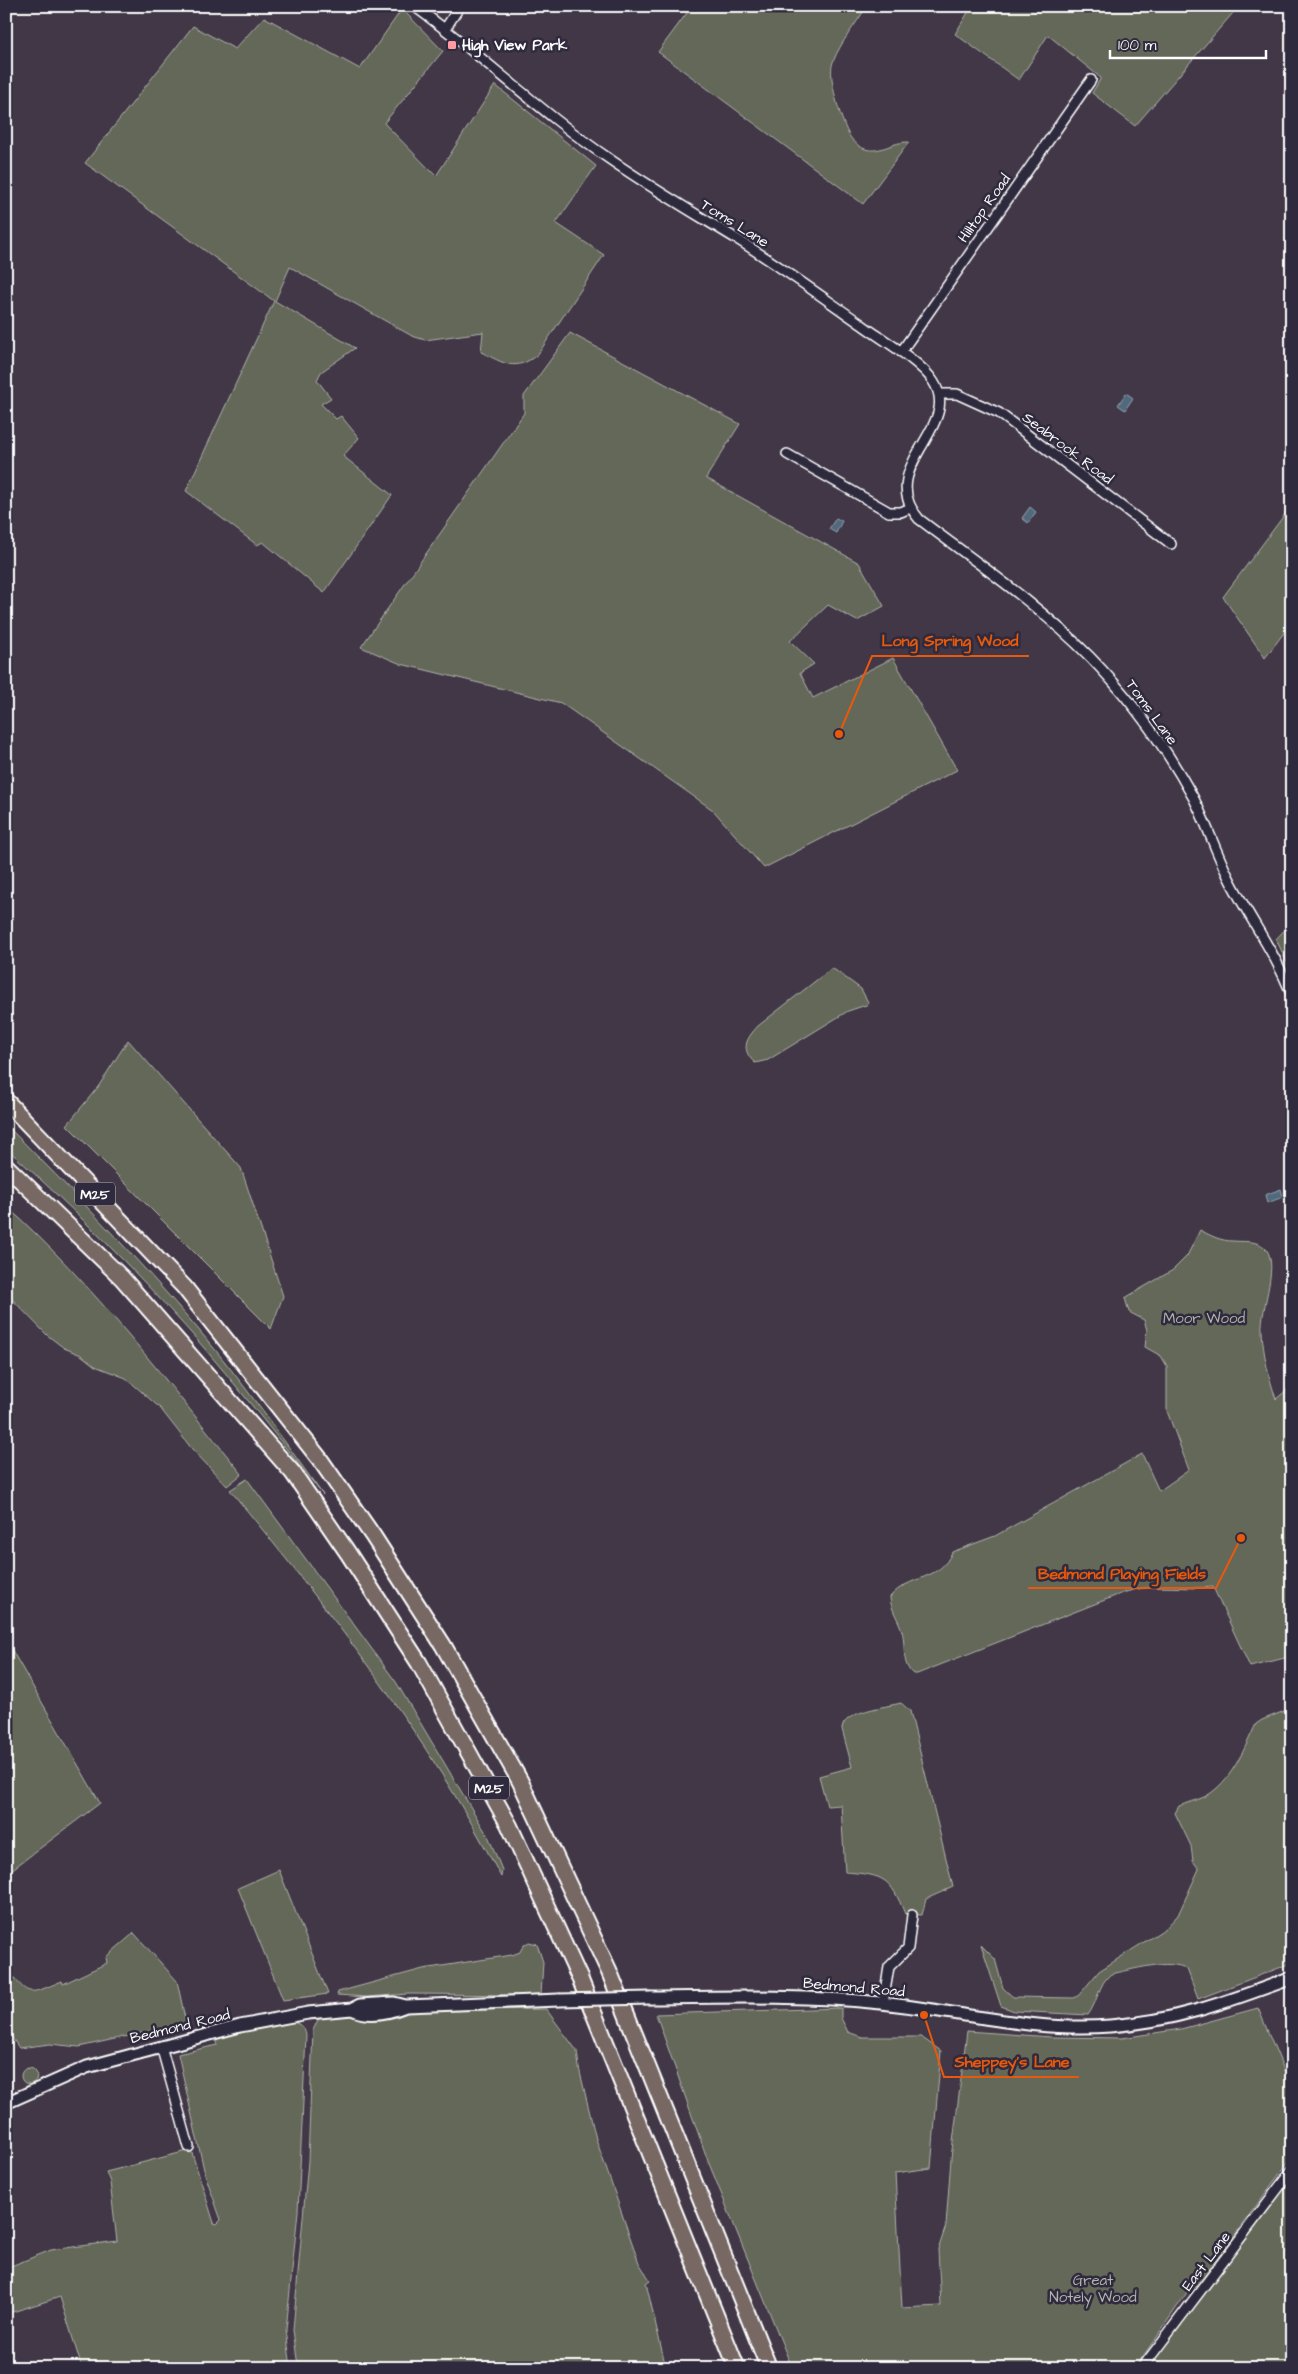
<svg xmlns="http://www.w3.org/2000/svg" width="1298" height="2374" viewBox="0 0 1298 2374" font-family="'Architects Daughter',sans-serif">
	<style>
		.green { fill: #646759; stroke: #b2b3ac }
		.water { fill: #51697b; stroke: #97a5b0 }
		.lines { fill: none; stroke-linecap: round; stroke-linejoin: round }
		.street-casing { stroke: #fff; stroke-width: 12 }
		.secondary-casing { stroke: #fff; stroke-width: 15 }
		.highway-casing { stroke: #fff; stroke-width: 19 }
		.street { stroke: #2f2a3d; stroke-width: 9 }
		.secondary { stroke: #2f2a3d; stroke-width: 11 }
		.highway { stroke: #776864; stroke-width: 15 }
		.secondary-bridge-casing { stroke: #fff; stroke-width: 15; stroke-linecap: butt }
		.secondary-bridge { stroke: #2f2a3d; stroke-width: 11 }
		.poi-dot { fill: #ff9aa2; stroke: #2f2a3d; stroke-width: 2 }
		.labels { text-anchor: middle; stroke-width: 5; stroke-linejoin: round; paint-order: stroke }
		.shield { fill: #2f2a3d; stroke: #c1bfc5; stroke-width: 1 }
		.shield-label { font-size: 14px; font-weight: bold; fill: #fff }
		.poi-label { font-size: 15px; font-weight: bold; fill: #fff; stroke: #2f2a3d; text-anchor: start }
		.street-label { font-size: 15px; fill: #fff; stroke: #2f2a3d }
		.park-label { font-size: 15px; fill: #b2b3ac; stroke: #2f2a3d }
		.leader { fill: none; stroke: #e8590c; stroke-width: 2 }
		.callout-dot { fill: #e8590c; stroke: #2f2a3d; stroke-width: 2 }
		.callout-label { font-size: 16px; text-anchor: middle; font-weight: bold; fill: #e8590c; stroke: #2f2a3d; stroke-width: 5; stroke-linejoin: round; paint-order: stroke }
	</style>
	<rect width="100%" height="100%" fill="#413747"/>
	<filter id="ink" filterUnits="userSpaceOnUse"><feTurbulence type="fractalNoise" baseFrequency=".02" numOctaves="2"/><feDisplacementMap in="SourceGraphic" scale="10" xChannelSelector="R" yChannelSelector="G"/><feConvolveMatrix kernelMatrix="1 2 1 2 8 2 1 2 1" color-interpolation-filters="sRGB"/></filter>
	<g filter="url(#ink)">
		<path class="green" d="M692 6H867C856 24 840 43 833 62 827 76 841 120 848 133 851 140 858 146 865 149 880 154 893 141 909 142L863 204 658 52Z
			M972 6H1239L1135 126 1092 93 1101 78 1048 35 1019 80 955 34Z
			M402 9 443 51 384 123 436 176 495 85 596 166 556 223 604 255 538 354C515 373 504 363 481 352L483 332 425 340 412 336 290 267 275 301 355 348 321 372 317 380 331 398 321 404 336 419 341 416 359 438 343 456 392 495 324 593 263 542 257 545 186 491 274 301 85 163 193 26 235 49 264 17 360 69Z
			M570 333 740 424 706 478 859 563 884 606 857 621 828 605 790 641 814 664 800 673 813 698 893 658 957 770 764 868 713 810 561 703 401 664 361 647 513 429 524 413V396Z
			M1288 510 1292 513V622L1265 658 1223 597Z
			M1292 922V973L1276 939Z
			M832 968 861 989 869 1004 848 1011 768 1060 755 1063C740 1049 746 1039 758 1026Z
			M128 1040 241 1168 283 1296 271 1329 67 1125 98 1087Z
			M6 1125C73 1191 137 1258 198 1329 243 1382 283 1439 323 1495 280 1441 237 1385 191 1333 133 1268 71 1206 6 1148Z
			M6 1206C93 1283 168 1384 242 1474L227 1486 192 1449 160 1408 126 1378 95 1366 81 1355 64 1348 47 1335 6 1293Z
			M1200 1230C1211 1236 1221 1241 1233 1241 1244 1242 1253 1240 1263 1246 1282 1260 1260 1309 1262 1331 1263 1354 1269 1378 1276 1399L1292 1386V1656L1250 1667 1213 1587C1188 1590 1156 1584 1133 1590 1125 1592 1118 1595 1110 1598L917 1674H913C901 1664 906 1645 902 1631 899 1620 890 1608 890 1597 909 1574 940 1582 952 1552L995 1536 1142 1454 1159 1491 1189 1470 1167 1411V1366L1161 1356 1145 1347 1147 1330 1144 1320 1129 1312 1125 1298 1173 1270 1187 1256Z
			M247 1479 396 1682 489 1838 502 1870 501 1877C428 1737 330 1611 230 1490Z
			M6 1640 100 1803 6 1874Z
			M901 1703 910 1711 953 1887 926 1899 922 1915 905 1914C890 1877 884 1875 845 1872L841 1805 827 1806 819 1776 852 1767 842 1729C843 1711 886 1707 901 1703Z
			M1292 1708V1963L1198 1999 1187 1969C1169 1958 1132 1970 1111 1974 1098 1984 1098 2002 1088 2015L1014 2011 1001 2006 981 1945 995 1959 1003 1988 1013 1997 1074 1998 1079 1995 1099 1971 1166 1928 1178 1915 1199 1869 1193 1861 1191 1846 1175 1813 1179 1806C1189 1802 1203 1799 1211 1793 1234 1776 1244 1749 1256 1724L1262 1720Z
			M279 1870 322 1979 328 1994 283 2000 238 1888Z
			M134 1933 177 1981 186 2023 79 2047 50 2044 19 2048 6 2029V1968C30 1997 26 1996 62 1981L63 1984 107 1963 106 1957Z
			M529 1942 537 1944 543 1962 541 1995 409 1994 366 1997 337 1995 338 1992 423 1969 512 1955 520 1952 523 1946Z
			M841 2008V2018L848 2032 862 2037H921L941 2051 931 2168 895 2173 902 2308 941 2306 938 2250 946 2226 951 2158 967 2031 1051 2037 1122 2038 1181 2029 1258 2008 1292 2089V2157L1198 2285 1188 2291 1135 2368H792L708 2161 656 2014Z
			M546 2009 577 2051 579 2068 596 2139 639 2263 650 2280 646 2283 666 2368H301L297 2359 293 2330 308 2161 313 2030 319 2018 340 2015 384 2017 412 2011Z
			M292 2022C300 2024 304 2026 306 2035L298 2211 286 2330 291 2368H82L60 2297 6 2314V2268L51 2250 117 2241 110 2182 106 2172 191 2150 214 2223 217 2224 221 2220 205 2174 178 2054 217 2045 215 2037Z
			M21 2076a8 8 0 1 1 16 0a8 8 0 1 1-16 0Z
			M1285 2183 1292 2192V2368H1148Z"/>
		<path class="water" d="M1126 393 1133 398 1125 410 1118 405Z
			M1030 507 1036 512 1028 523 1022 518Z
			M836 518 842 521 836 533 829 529Z
			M1281 1189 1283 1197 1267 1203 1265 1195Z"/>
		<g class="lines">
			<g class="street-casing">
				<path id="street" d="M414 6C481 54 540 112 608 158 651 188 696 214 740 241 781 267 821 296 861 324 881 339 920 361 933 381 964 427 874 467 919 519 977 563 1039 605 1090 657 1130 698 1165 746 1193 797 1206 822 1215 850 1228 876 1248 917 1276 953 1292 996
					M445 29 460 6
					M901 352 1091 80
					M939 394H957L999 413 1171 544
					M787 454 889 512H901L910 508
					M883 2003 889 1967 908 1948 912 1915
					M161 2046 189 2147
					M1142 2368 1292 2170"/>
			</g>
			<g class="secondary-casing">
				<path id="secondary" d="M651 1998C728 1997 805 1995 881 2003 958 2011 1033 2032 1110 2026 1178 2021 1229 2001 1292 1978
					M354 2010C370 2017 391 2012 406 2006
					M6 2103 87 2067 240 2026 308 2013 352 2009 360 2005 394 2003 406 2006 559 2000"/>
			</g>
			<g class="highway-casing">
				<path id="highway" d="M6 1101 184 1287 319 1458 373 1536 443 1645 520 1781 609 1971 769 2368
					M6 1166 122 1278 293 1473 348 1553 419 1663 509 1825 580 1979 737 2368"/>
			</g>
			<use href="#street" class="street"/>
			<use href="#secondary" class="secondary"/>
			<use href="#highway" class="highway"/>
			<g class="secondary-bridge-casing">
				<path id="secondary-bridge" d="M559 2000 651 1998"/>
			</g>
			<use href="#secondary-bridge" class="secondary-bridge"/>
		</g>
	</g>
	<rect class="poi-dot" x="447" y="40" width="10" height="10" rx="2.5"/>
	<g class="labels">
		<g class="shield">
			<rect x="75" y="1182.5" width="40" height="23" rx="4"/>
			<rect x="469" y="1776.5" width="40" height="23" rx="4"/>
		</g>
		<g class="shield-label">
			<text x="95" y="1199">M25</text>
			<text x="489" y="1793">M25</text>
		</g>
		<g class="poi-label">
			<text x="462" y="50">High View Park</text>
		</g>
		<g class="street-label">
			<text transform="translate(984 208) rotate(-55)" y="5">Hilltop Road</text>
			<text transform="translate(735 223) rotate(32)" y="5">Toms Lane</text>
			<text transform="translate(1068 448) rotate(37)" y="5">Seabrook Road</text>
			<text transform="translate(1152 712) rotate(54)" y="5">Toms Lane</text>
			<text transform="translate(854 1987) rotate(5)" y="5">Bedmond Road</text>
			<text transform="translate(180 2026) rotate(-14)" y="5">Bedmond Road</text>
			<text transform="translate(1206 2261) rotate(-53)" y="5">East Lane</text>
		</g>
		<g class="park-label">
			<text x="1204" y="1323">Moor Wood</text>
			<text x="1093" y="2285">Great<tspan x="1093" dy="17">Notely Wood</tspan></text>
		</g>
	</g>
	<path class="leader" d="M839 734L872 656H1029M1241 1538L1216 1588H1028M924 2015L944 2077H1079"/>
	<g class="callout-dot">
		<circle cx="839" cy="734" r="5"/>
		<circle cx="1241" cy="1538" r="5"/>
		<circle cx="924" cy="2015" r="5"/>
	</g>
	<g class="callout-label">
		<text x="950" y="646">Long Spring Wood</text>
		<text x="1122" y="1579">Bedmond Playing Fields</text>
		<text x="1012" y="2067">Sheppey's Lane</text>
	</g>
	<rect width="1298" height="2374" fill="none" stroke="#2f2a3d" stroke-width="25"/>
	<rect x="12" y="12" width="1273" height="2349" fill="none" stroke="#fff" stroke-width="2" filter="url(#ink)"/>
	<path d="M1110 50v8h156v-8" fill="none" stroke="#ffffff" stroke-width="2.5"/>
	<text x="1118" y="50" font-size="15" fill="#ffffff" stroke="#2f2a3d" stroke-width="4" paint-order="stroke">100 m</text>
</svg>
